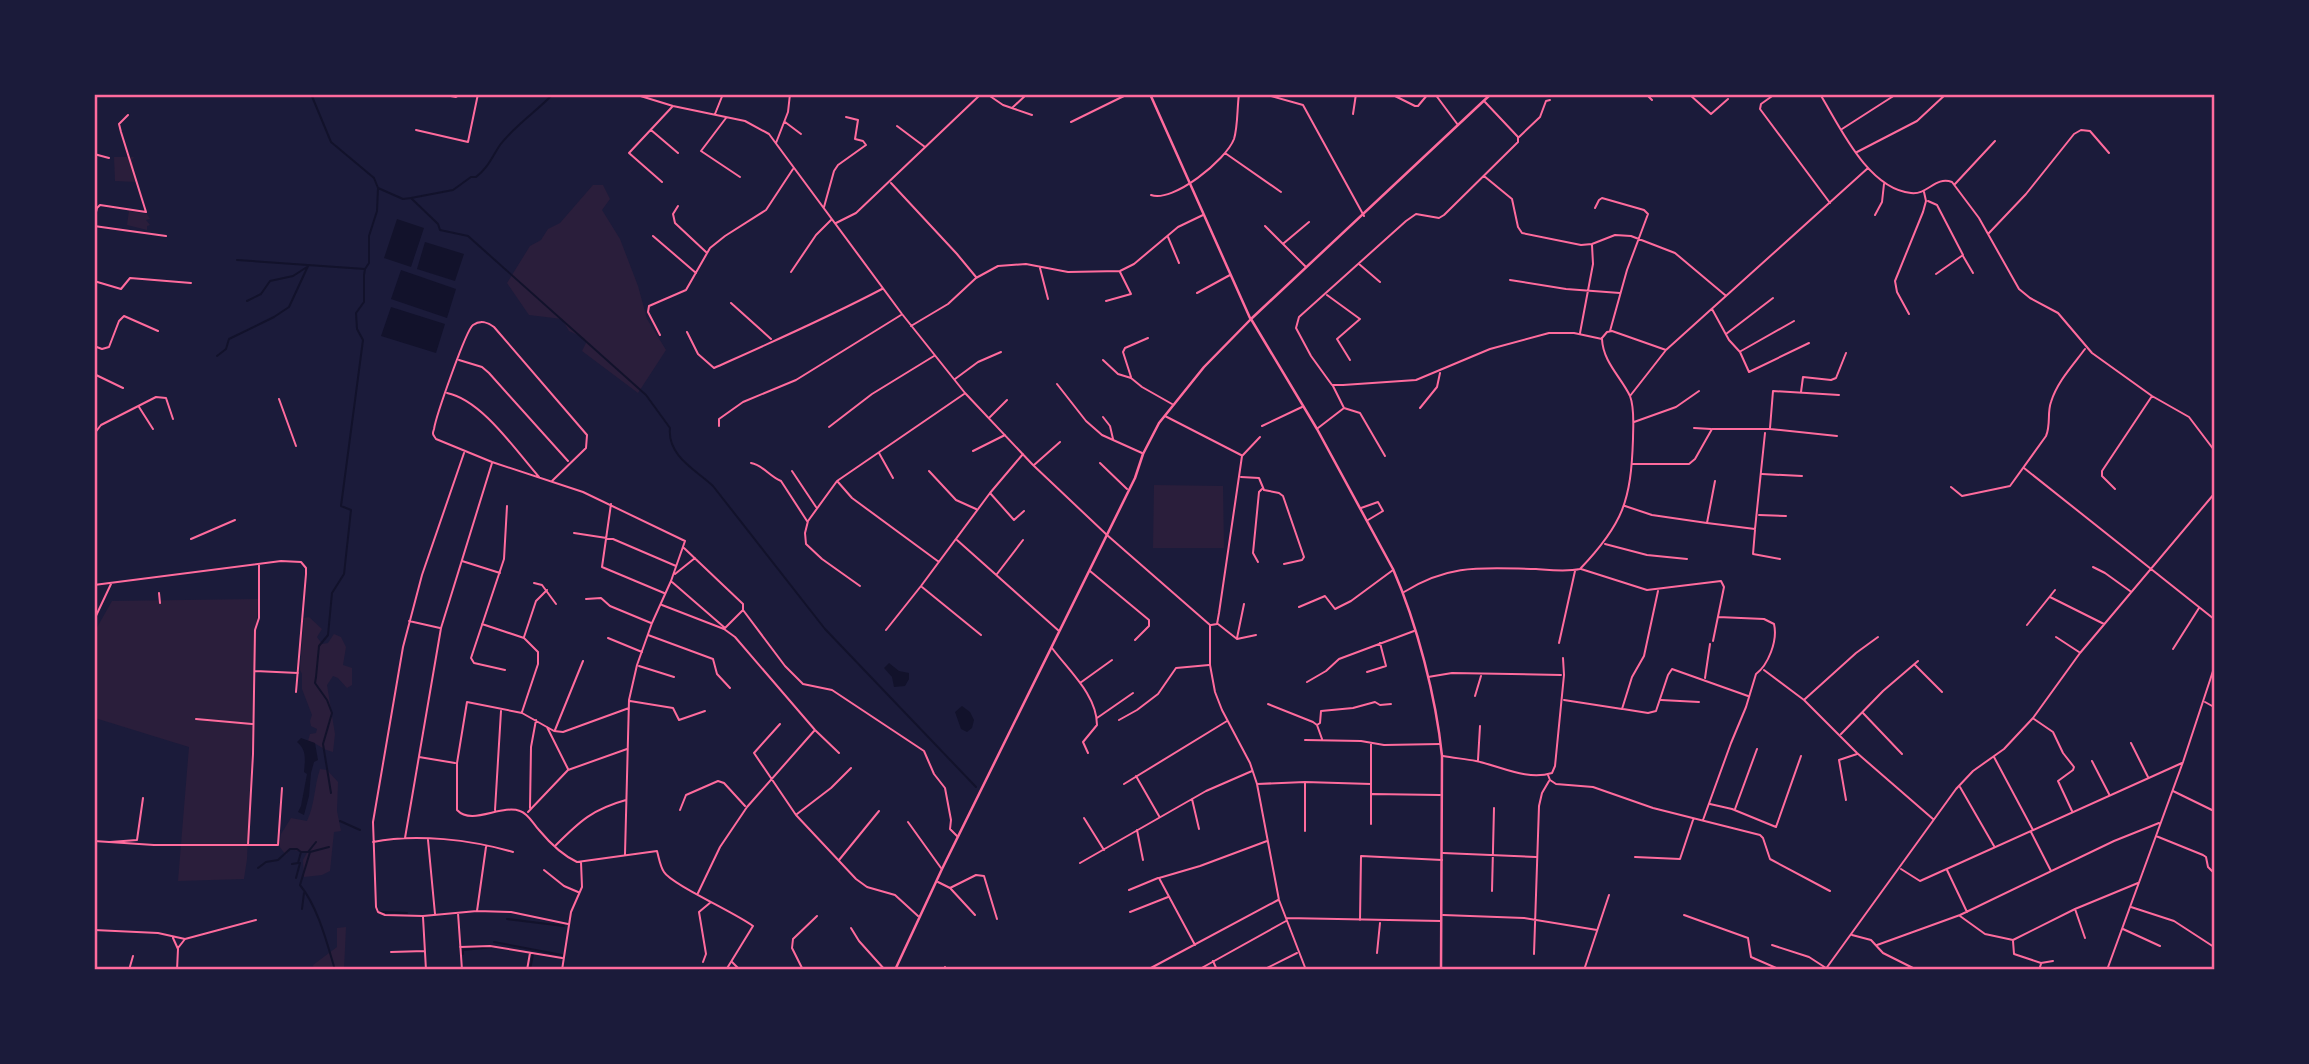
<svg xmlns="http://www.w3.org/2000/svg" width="2309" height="1064" viewBox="0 0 2309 1064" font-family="'Fira Sans',sans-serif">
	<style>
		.green { fill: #2a1e3b }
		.water { fill: #12122b }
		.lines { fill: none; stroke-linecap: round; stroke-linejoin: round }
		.stream { stroke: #12122b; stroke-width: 2 }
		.minor { stroke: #ff6b9d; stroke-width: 2 }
		.tertiary { stroke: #ff6b9d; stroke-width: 2.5 }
		.secondary { stroke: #ff6b9d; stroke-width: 2.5 }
		.neatline { fill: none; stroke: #ff6b9d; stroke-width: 2.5 }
	</style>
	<rect width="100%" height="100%" fill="#1b1b3a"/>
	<path class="green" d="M114 157H134L132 160 137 182 115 181Z
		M593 185H603L610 199 602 210 620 239 638 286 647 319 666 350 638 393 582 351 586 343 584 338 569 331 562 319 529 315 507 283 530 246 541 240 548 229 560 223Z
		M129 211 147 214 150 219 146 220 150 225 147 226V230L127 225Z
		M1154 485 1223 486 1224 548H1153Z
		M258 599 247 859 244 879 178 881 189 747 95 718V631L112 601Z
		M309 617 322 629 317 637 322 644 328 643 334 634 341 637 346 647 343 665 352 668V685L347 688 338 678 333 676 327 685 335 734 333 752C321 749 319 744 308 741L310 734 316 733 317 729 311 726 310 721 312 715 302 689V674L300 670 304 618Z
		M320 769 327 770 338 782 337 811 341 831 334 832 330 871 322 875 304 877 303 860 307 853 290 849 286 855 279 846 281 834 291 818 307 821C315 804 314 787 320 769Z
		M346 927 344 969H314L313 965 337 947V928Z"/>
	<path class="water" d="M397 219 424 228 411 267 384 258Z
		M425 242 464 254 455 281 417 269Z
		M401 270 456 289 447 318 391 299Z
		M391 307 445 324 436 353 381 336Z
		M889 663 899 671 909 673V679L905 686 894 687 892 677 884 668Z
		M962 706 970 712 974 720 972 728 967 732 961 729 955 712Z
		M301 738 315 743 318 760 314 762 311 773 309 796 304 815 298 812 301 806 307 774 304 772C305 760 307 750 297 742Z"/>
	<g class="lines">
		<path class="stream" d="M311 94 331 142 374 178 378 188 377 211 369 236V263L365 269 364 275V302L356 313 357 329 363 340 341 506 351 510 344 574 332 593 328 635 319 646 316 677 315 683 327 700 332 713 323 744 331 793
			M378 188 403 199 411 198 438 224 440 230 468 236 646 395 670 428C667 456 696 470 713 486L825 629 976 787
			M411 198 453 190 471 177H476C488 168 492 157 500 145 515 125 536 112 553 94
			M237 260 365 269
			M247 301 261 294 270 281 293 276 307 267
			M217 356 226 349 229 339 274 317 289 307 308 266
			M340 821 360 830
			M329 847 310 852 300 885C318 907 327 943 335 970
			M308 852 316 842
			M292 864 298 863 301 852H310
			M258 868 266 862 278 860 290 849H297L301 852
			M296 878 300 863
			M302 909 304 893
			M382 912 407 913
			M507 919 564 926
			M494 942 562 955
			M463 954V950L493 947
			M530 970 533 954"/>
		<path class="minor" d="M440 94 456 97 461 94
			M634 94 673 106 745 121 769 134 902 314 965 393 1033 465 1107 535 1210 625V665L1215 692 1222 710 1250 763 1257 784 1279 900 1306 970
			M987 94 1003 105 1032 115
			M1264 94 1303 105 1364 216
			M1391 94 1415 106H1418L1428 94
			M1435 94 1458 125
			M1646 94 1652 100
			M1689 94 1711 114 1728 99
			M1775 94 1761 104 1760 109 1830 203
			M1820 94C1840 127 1868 189 1911 193 1928 195 1935 176 1952 182L1979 218 2019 289 2030 298 2058 313 2092 353 2152 396 2189 417 2214 450
			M1012 108 1027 94
			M715 114 723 94
			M1353 114 1356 94
			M726 118 701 151 740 177
			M785 122 801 134
			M1071 122 1128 94
			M897 126 925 147
			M1842 129 1895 95
			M416 130 468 142 478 94
			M651 130 678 153
			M1519 137 1540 117 1546 101 1550 100
			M776 143 788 112 790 94
			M1857 152 1917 121 1946 94
			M1225 153 1281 192
			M94 154 109 158
			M1484 176 1512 199 1518 227 1522 233 1581 245 1592 244 1615 235 1631 236 1675 253 1725 295
			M662 182 629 153 672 107
			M891 183 957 254 976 277
			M1955 184 1995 141
			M1151 195C1173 203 1226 160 1234 139 1238 126 1237 108 1239 94
			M1928 201 1937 205 1963 255 1936 274
			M678 206 673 214 675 223 706 252
			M824 207 834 171 838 165 866 145 863 141 855 139 858 120 846 117
			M1595 208 1599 200 1602 198 1644 210 1648 214 1627 270 1610 331
			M1875 215 1882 202 1884 184
			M94 220 97 208 100 205 146 212 121 132 119 124 128 115
			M836 223 856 213 981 94
			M94 226 166 236
			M1265 226 1306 267
			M1989 233 2026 194 2074 134 2081 130 2090 131 2109 153
			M653 236 696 273
			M1168 237 1179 263
			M1284 243 1309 222
			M1963 256 1973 273
			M1359 264 1380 282
			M1040 268 1048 299
			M791 272 816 235 831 220
			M1510 280 1566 289 1620 293
			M94 281 121 289 130 278 191 283
			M1197 293 1230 275
			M1327 295 1360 319 1337 339 1350 360
			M1106 301 1131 294 1120 272
			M731 303 771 339
			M1712 309 1729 340 1740 352 1749 372 1809 343
			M1909 314 1897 292 1895 281 1923 212 1926 201 1924 192
			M911 326 948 304 976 278 998 266 1026 264 1068 272 1120 271 1134 264 1178 227 1203 215
			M687 332 698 354 714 368C770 343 827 318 882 289
			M1580 333 1593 264 1592 245
			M1726 334 1773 298
			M660 335 648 312 649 306 686 290 710 248 725 236 766 210 793 169
			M1602 338 1607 332 1612 331 1666 350
			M94 346 102 349 109 347 119 321 124 316 158 331
			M1741 351 1794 321
			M459 360 482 367 489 373 568 461
			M1103 360 1118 374 1131 378 1142 387 1172 404
			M94 374 123 388
			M1131 377 1123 352 1125 348 1148 338
			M955 379 978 362 1001 352
			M1057 384 1086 421 1102 435 1142 453
			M1801 392 1803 377 1831 380 1836 378 1846 353
			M447 393C482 400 516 451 539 477
			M1630 396 1666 350 1868 168
			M279 399 296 446
			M139 407 153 429
			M1344 408 1360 413 1385 456
			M1420 408 1437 387 1440 373
			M1165 416 1241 455
			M990 417 1007 400
			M1103 417 1110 426 1113 439
			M1634 422 1676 407 1699 391
			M719 426V419L743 402 796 380 901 315
			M1262 426 1302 407
			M829 427 872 394 934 356
			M1318 428 1344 408 1333 386
			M1694 428 1711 429
			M1770 428 1773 391 1839 395
			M94 434 101 425 156 397 166 398 173 419
			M973 451 1005 435
			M464 453 422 575 403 647 373 822 376 907 378 912 385 915 423 916 477 911 511 912 568 924
			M879 453 893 478
			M751 463C763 465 769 476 781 481L807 521
			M1100 463 1127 489
			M1633 464H1689L1695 459 1712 429H1770L1837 436
			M1034 465 1060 442
			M2024 468 2214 619
			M792 471 816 507
			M929 471 956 500 976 509
			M1762 474 1802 476
			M1241 477 1259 478 1264 490 1279 493 1283 496 1304 557 1302 560 1284 564
			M552 481 586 448 587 435 494 327C488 322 480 320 473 325 466 330 436 416 434 429 432 435 433 434 436 439L492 462 583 492 685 541 671 581 652 623 637 665 629 700 625 854
			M838 482 852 498 939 562
			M1951 487 1962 496 2010 486 2046 436C2051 424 2047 413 2051 402 2057 382 2073 365 2085 349
			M2115 489 2102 476V471L2152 396
			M990 493 1014 520 1024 511
			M611 504 602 567 664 593
			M1625 506 1652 515 1707 523 1715 481
			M1361 508 1378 502 1383 511 1368 520
			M1759 515 1786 516
			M1707 523 1755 529 1765 433
			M1755 530 1753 554 1780 559
			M574 533 613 539 676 566
			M191 539 235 520
			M957 540 1059 631
			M1605 544 1647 555 1687 559
			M684 548 743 604V610L725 628
			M462 561 500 573
			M1258 562 1253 553 1259 492 1262 489
			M2093 567 2105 573 2130 591
			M1581 569 1647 590 1721 581 1724 587 1713 641
			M1090 571 1149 620V626L1135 640
			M675 574 695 558
			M997 574 1023 540
			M672 582 725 628
			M534 583 542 585 556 604
			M94 585 281 561 301 562 306 568V574L296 692
			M860 586 822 559 806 544 805 533 808 521 837 481 964 394
			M922 587 981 635
			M1404 592C1450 563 1484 568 1536 569 1550 570 1566 572 1580 569 1623 524 1631 501 1633 439 1633 426 1635 409 1630 396 1621 377 1603 362 1602 339L1574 333H1549L1490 349 1416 380 1343 385H1332L1311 356 1296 328 1299 317 1406 221 1416 214 1439 218 1444 215 1518 142V137L1485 102
			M159 593 160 603
			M2050 597 2104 624
			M586 599 601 598 610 606 651 623
			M662 605 724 629 735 637 815 730 839 753
			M1299 607 1325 596 1335 609 1351 601 1393 570
			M743 610 785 666 803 684 832 690 924 751 934 774 945 788 951 820 950 829 957 836
			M94 620 111 584
			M409 621 440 628
			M482 624 524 638 538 652V664L522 712
			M1218 624 1237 639 1256 635
			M1211 625 1217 624 1219 613 1242 456 1260 437
			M2027 625 2055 590
			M886 630 921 586 990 493 1023 454
			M648 635 713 659 717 674 730 688
			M524 637 536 601 547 590
			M2056 637 2079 652
			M608 638 642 652
			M1237 638 1244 604
			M1559 643 1575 571
			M1052 648C1069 671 1097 695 1097 725L1083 742 1088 753
			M2173 649 2199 608
			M1915 665 1942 692
			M639 666 674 677
			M505 670 474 663 471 658 504 559 507 506
			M1764 670 1804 700 1857 753 1933 819
			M255 671 298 673
			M1367 672 1386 666 1380 643
			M1428 677 1452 673 1561 675
			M1705 678 1710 644
			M1307 682 1326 671 1339 659 1414 631
			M1080 683 1112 660
			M1475 696 1481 676
			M1805 699 1856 653 1878 637
			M1564 700 1622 709 1632 677 1644 656 1658 591
			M1661 700 1699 702
			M630 701 673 708 679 720 705 711
			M2205 702 2214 707
			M1268 704 1313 722 1317 725 1322 739
			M629 708 563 732 554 731 522 713 467 702 457 763V810C472 826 501 804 520 811 529 814 533 824 539 830 549 842 564 856 577 862L657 851C659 858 660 866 664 872 671 884 736 913 753 926L726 970
			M1623 709 1648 713 1656 711 1668 675 1672 669 1748 696
			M1863 713 1902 754
			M1097 718 1133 693
			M196 719 252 724
			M2034 719 2053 732 2063 753 2074 767 2073 770 2058 781 2072 811
			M1119 720 1137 710 1158 694 1176 668 1209 665
			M780 724 754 753 796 815 856 879 867 887 895 895 918 916
			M1317 725 1320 723 1321 711 1353 708 1375 702 1380 705 1391 704
			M547 727 568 769
			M555 730 583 661
			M1841 734 1883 691 1918 661
			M1305 740 1361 741 1384 745 1440 744
			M2131 743 2148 777
			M1443 756C1454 758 1466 759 1476 761 1500 766 1527 781 1552 773L1555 766 1564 675 1563 658
			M419 757 455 763
			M1994 757 2033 830
			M1478 760 1480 726
			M2092 761 2109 794
			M1548 775 1550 780 1556 784 1593 787 1653 808 1760 835 1763 838 1770 859 1830 891
			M1136 776 1159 816
			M1305 783V831
			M1124 784 1227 721
			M1257 784 1305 782 1371 784
			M1960 787 1994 846
			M2173 791 2214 811
			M1372 794 1440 795
			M1192 799 1199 829
			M1846 800 1839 760 1857 754
			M1710 804 1732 809 1776 827 1801 756
			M530 808 531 747 536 720
			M1735 809 1757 749
			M495 810 501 711
			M680 810 686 795 718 781 724 783 745 806
			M528 812 568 770 627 749
			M797 814 831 788 851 768
			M1084 818 1104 850
			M1703 820 1731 743 1746 707 1756 674C1768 665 1778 641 1774 624L1764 619 1718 617
			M908 822 941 868
			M1371 824V743
			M1137 830 1143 860
			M2031 832 2051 871
			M2156 836 2203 855 2206 857 2208 867 2214 873
			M405 838 441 628 492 463
			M428 840 435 914
			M94 841 154 845H248L253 754 255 630 259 618V564
			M110 842 137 840 143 798
			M373 842C416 833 472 840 513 852
			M249 845H278L282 788
			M556 845C580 821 593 809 626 800
			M1443 853 1536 857
			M1635 857 1680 859 1693 820
			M839 860 879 811
			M1080 863 1206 791 1252 771
			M1901 869 1920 881 2182 763
			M544 870 564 886 578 892
			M1947 870 1967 912
			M938 882 950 888 976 875 984 876 997 919
			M951 889 975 915
			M1129 890 1158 878
			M1492 891 1494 808
			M698 893 720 847 747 807 814 731
			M2131 907 2174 921 2214 947
			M2214 907V908
			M2075 909 2085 938
			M477 911 486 847
			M1130 912 1168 897
			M458 913 462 970
			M1443 915 1524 918 1597 930
			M1684 915 1748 938 1751 957 1781 970
			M1960 916 1985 934 2013 940 2075 909 2138 883
			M423 917 426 970
			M1286 918 1441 921
			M1360 920 1361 856 1442 860
			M851 928 859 941 885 970
			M2123 929 2160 946
			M94 930 158 933 185 939 256 920
			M1852 935 1871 940 1883 953 1917 970
			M173 938 178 949 177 970
			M2013 941 2014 954 2041 963 2053 961
			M1195 945 1159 878 1200 866 1267 841
			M1772 945 1809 957 1826 968
			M1877 945 1960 915 2114 841 2159 823
			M460 947 490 946 562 958
			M178 948 185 939
			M391 952 425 951
			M1377 953 1380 923
			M1534 954 1539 806 1542 793 1549 781
			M1213 961 1217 970
			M703 962 706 954 699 912 711 902
			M732 962 740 970
			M945 967 947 970
			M1149 969 1278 900
			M129 970 133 956
			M527 970 530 953
			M562 970 571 912 582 887 581 862
			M803 970 792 948 793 939 817 916
			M1198 970 1286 921
			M1263 970 1297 953
			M1584 970 1609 895
			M1825 970 1956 789 1973 771 2004 749 2033 718 2080 653 2214 494
			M2039 970 2041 964
			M2107 970 2183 762 2214 668"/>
		<path class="tertiary" d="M1150 94 1250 318"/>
		<path class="secondary" d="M1251 319 1317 429 1393 569C1417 624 1436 697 1442 756L1441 970
			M895 970 942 869 1135 478 1143 454 1159 423 1204 367 1251 319 1491 94"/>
	</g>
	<rect width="2309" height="1064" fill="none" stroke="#1b1b3a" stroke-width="192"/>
	<rect x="96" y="96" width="2117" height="872" class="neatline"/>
</svg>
